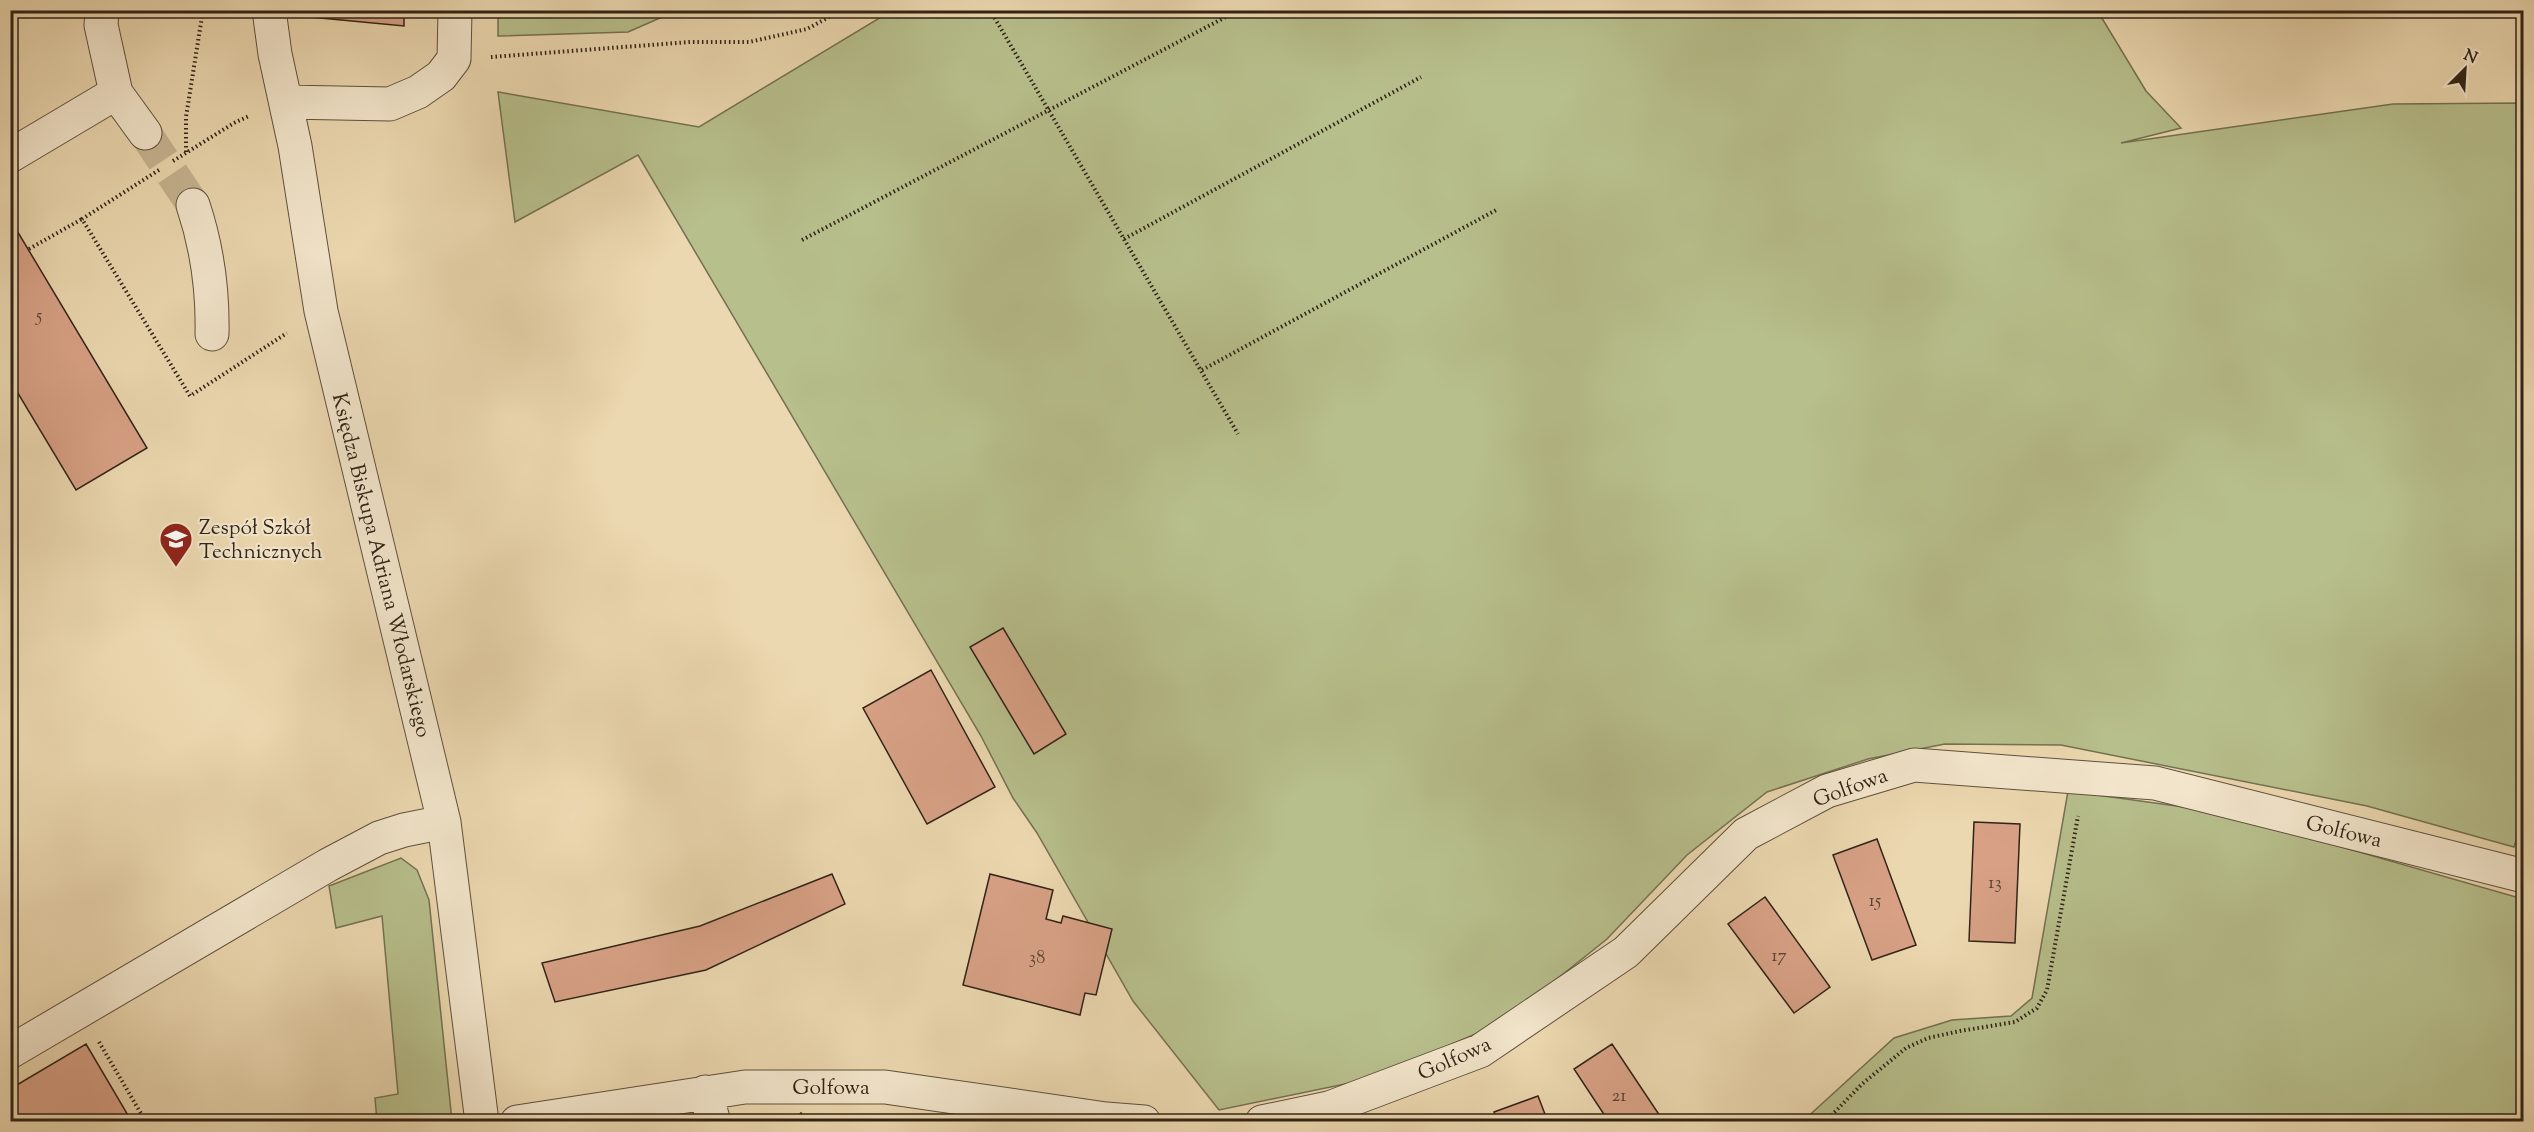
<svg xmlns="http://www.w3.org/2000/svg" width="2534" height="1132" viewBox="0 0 2534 1132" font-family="'Sorts Mill Goudy',serif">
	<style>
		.green { fill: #b7bf8c; stroke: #747152; stroke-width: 1.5 }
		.building { fill: #d8a186; stroke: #302317; stroke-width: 1.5 }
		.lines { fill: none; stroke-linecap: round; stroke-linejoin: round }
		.minor-tunnel { stroke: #c6b491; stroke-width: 33; stroke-dasharray: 33 16; stroke-linecap: butt }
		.minor-casing { stroke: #5f503d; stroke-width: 35 }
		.path { stroke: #302317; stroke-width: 4; stroke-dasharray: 1.5 3; stroke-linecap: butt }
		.minor { stroke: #f3e6cc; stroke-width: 33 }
		.labels { text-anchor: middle; stroke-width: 4.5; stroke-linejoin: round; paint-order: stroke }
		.number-label { font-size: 18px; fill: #5a4233 }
		.poi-label { font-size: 21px; fill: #302317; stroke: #f3e6cc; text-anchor: start }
		.street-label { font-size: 21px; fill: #302317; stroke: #f3e6cc }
	</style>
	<rect width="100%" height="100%" fill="#ecd8b0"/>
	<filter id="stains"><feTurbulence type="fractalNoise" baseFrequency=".00333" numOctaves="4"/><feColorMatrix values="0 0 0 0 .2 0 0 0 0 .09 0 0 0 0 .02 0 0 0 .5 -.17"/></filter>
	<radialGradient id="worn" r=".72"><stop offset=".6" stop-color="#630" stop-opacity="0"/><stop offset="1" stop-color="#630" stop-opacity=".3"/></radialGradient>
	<path class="green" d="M2097 10 2146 91 2181 128 2121 143 2393 104 2523 103 2524 814 2514 847 2367 806 2061 745 1945 744 1868 759 1767 792 1687 855 1607 939 1503 1022 1374 1078 1219 1110 1133 1001 1037 833 1013 798 981 736 638 155 515 222 498 92 699 127 891 11Z
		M498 11V10L676 11 628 32 498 36Z
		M2068 791 2220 812 2523 899V1121L1802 1122 1894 1038 1952 1020 2011 1016 2032 998Z
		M401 858 417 870 429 900 452 1121H377L375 1098 398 1094 382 916 336 928 329 886Z"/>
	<path class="building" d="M310 10H404V26L310 17Z
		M10 219 147 448 76 490 10 380Z
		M1003 628 1066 734 1034 754 970 647Z
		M931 670 995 787 927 824 863 708Z
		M1974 822 2020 824 2015 943 1969 941Z
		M1877 839 1916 945 1872 960 1833 855Z
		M832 874 845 904 706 970 555 1002 542 963 700 926Z
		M990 874 1053 890 1046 919 1061 923 1063 916 1112 929 1096 995 1085 993 1080 1015 963 985Z
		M1765 897 1830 987 1794 1013 1728 924Z
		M86 1044 132 1122H10V1089Z
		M1612 1044 1664 1122H1609L1574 1069Z
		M1538 1096 1548 1122H1498L1494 1112Z
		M801 1113 808 1122H792Z"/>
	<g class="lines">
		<path class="minor-tunnel" d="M145 133 193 205"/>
		<g class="minor-casing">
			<path id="minor" d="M269 10 275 54 295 146 321 311 444 822 482 1122
				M116 93 145 133
				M286 102 390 104 418 92 441 76 454 59 455 10
				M10 156 116 93 101 25 102 10
				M193 205C207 247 213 290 212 334
				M10 1052 328 865 379 838 404 830 444 822
				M705 1092 714 1122
				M517 1122 745 1087H885L1106 1119 1144 1122
				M1262 1122 1329 1108 1480 1051 1626 952 1746 834 1827 791 1914 765 2155 783 2524 876"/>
		</g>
		<path class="path" d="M990 10 1238 434
			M491 57 690 42H749L807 29 842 10
			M186 152V117L203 10
			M173 161 234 123 249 116
			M159 170 82 219 190 396 287 333
			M1124 239 1421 77
			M802 240 1239 10
			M29 249 82 219
			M1202 370 1498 209
			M99 1042 146 1122
			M1825 1122 1862 1084 1906 1048 1928 1038 1960 1031 2015 1022 2037 1008 2047 990 2078 816"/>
		<use href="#minor" class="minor"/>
	</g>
	<defs>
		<g id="school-pin" transform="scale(1.725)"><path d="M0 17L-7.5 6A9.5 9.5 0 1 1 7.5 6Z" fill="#8f2418" stroke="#f3e6cc"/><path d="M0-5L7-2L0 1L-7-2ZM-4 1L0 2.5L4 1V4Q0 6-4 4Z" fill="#fff"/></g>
	</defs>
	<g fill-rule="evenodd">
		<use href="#school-pin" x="176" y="539"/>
	</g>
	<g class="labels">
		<g class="number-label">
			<text x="39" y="321">5</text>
			<text x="1995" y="888">13</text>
			<text x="1875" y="906">15</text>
			<text x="1779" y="961">17</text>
			<text x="1037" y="963">38</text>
			<text x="1619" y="1101">21</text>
		</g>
		<g class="poi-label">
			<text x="199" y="534">Zespół Szkół<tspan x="199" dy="24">Technicznych</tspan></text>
		</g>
		<g class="street-label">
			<text transform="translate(382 565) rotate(76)" y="7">Księdza Biskupa Adriana Włodarskiego</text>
			<text transform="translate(1850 787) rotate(-20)" y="7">Golfowa</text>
			<text transform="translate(2344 831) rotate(14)" y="7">Golfowa</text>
			<text transform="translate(1454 1058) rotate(-24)" y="7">Golfowa</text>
			<text x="831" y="1094">Golfowa</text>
		</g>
	</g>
	<rect width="2534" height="1132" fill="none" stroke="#ecd8b0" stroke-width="36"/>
	<rect x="12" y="12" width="2510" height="1108" fill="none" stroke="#302317" stroke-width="3"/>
	<rect x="18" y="18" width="2498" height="1096" fill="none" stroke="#302317" stroke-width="1.5"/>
	<g transform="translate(2465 69) rotate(24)" stroke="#f3e6cc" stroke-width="4.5" paint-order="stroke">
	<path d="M0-4.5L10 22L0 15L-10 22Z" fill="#302317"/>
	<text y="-9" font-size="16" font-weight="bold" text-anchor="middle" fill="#302317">N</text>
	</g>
	<rect width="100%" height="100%" filter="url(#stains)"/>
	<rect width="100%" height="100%" fill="url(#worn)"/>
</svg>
